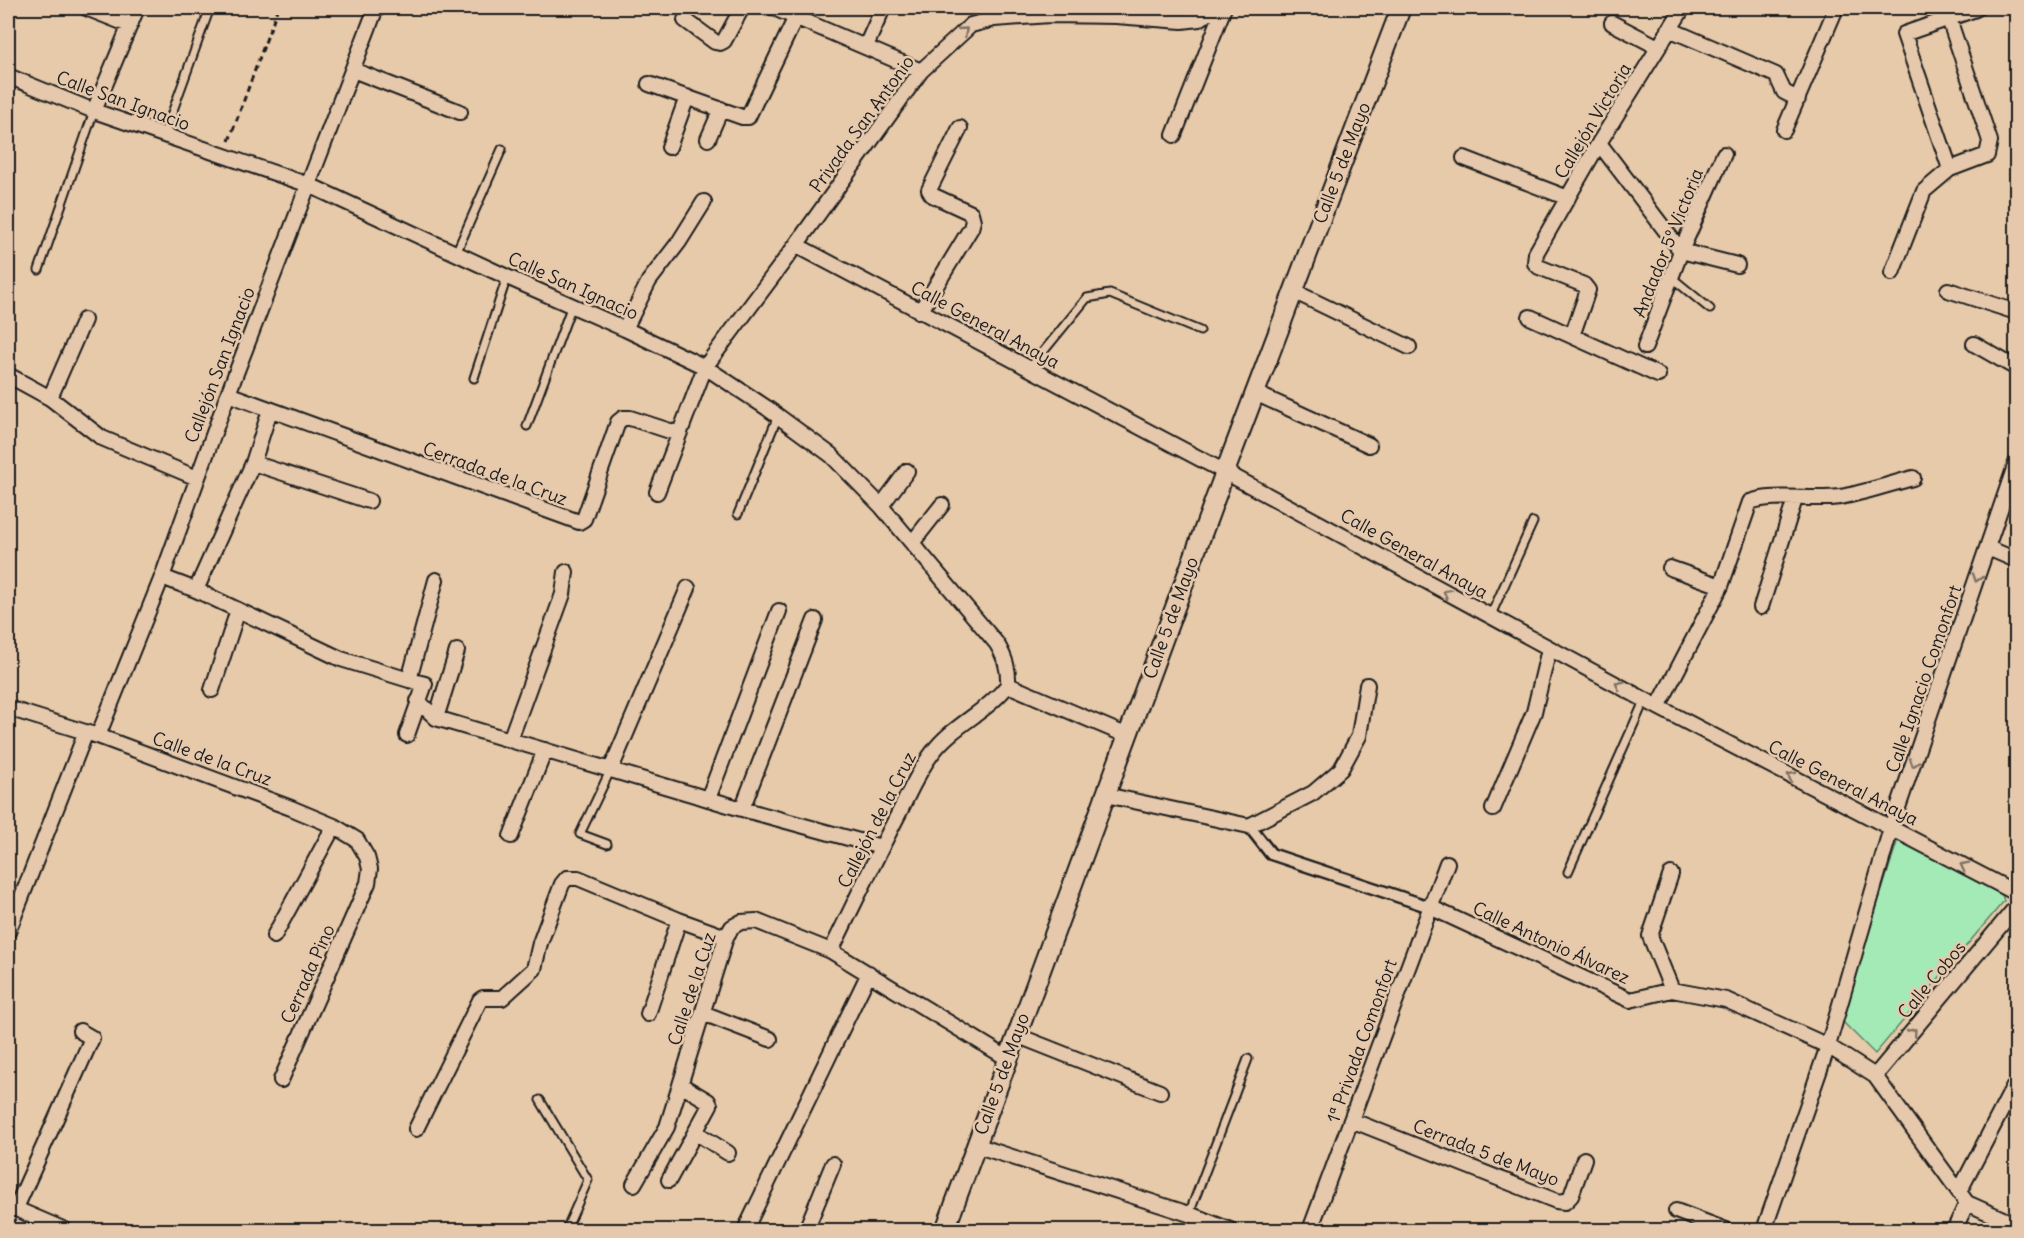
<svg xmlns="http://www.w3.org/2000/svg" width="2024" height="1238" viewBox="0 0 2024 1238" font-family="Delius,sans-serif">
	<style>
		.green { fill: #a4eab6; stroke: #608369; stroke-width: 1.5 }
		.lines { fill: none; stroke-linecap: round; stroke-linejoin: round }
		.service-casing { stroke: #1c1c1c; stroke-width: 11 }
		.pedestrian-casing { stroke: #1c1c1c; stroke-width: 15 }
		.minor-casing { stroke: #1c1c1c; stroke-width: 18 }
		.tertiary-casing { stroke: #1c1c1c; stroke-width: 22 }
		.path { stroke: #1c1c1c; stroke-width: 3; stroke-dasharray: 6 4.5; stroke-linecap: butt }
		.service { stroke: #e6c9ad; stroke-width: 7 }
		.pedestrian { stroke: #e6c9ad; stroke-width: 10 }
		.minor { stroke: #e6c9ad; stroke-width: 14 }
		.tertiary { stroke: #e6c9ad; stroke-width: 18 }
		.oneway { stroke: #817264 }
		.labels { text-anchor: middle; stroke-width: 5; stroke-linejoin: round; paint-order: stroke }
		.street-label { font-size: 18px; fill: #1c1c1c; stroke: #e6c9ad }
	</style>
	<rect width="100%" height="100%" fill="#e7caaa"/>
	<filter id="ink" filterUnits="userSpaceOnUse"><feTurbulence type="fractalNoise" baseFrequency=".0167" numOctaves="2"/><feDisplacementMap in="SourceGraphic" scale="12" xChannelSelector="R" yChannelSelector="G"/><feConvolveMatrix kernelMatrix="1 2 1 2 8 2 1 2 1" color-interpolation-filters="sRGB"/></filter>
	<g filter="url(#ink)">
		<path class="green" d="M1899 836 2000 888 2004 901 1875 1054 1841 1020Z"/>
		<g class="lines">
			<g class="service-casing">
				<path id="service" d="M164 135 210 8
					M456 253 502 149
					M39 270 94 111
					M1671 277 1710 309
					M1029 369 1087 298 1110 294 1200 331
					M474 378 507 277
					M527 426 572 305
					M738 514 778 416
					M1490 617 1533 522
					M607 844 580 834 611 769
					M1568 872 1645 699
					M540 1100 588 1180 566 1230
					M1189 1214 1248 1059"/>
			</g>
			<g class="pedestrian-casing">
				<path id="pedestrian" d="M1249 826 1271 854 1430 907"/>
			</g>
			<g class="minor-casing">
				<path id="minor" d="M86 8 129 25
					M774 8 921 71
					M1949 19 1990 141 1987 155 1950 169
					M685 20 715 42 720 43 724 41 742 8
					M1612 23 1658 47
					M1669 29 1776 75 1784 92 1798 99
					M866 46 883 8
					M353 70 460 112
					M8 76 94 111 309 185 507 277 625 329 705 367 767 408 831 455 881 506 997 644C1005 658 1009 669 1008 685
					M649 84 742 117H748L796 17
					M94 111 137 8
					M1784 130 1834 13
					M1174 135 1224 8
					M708 139 721 109
					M1599 143 1681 251 1737 265
					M669 147 687 97
					M1464 158 1568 198
					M796 245 1225 472 1658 707 2016 893
					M1892 273 1924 191 1950 169 1904 34 1976 9 1977 8
					M1948 290 2016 312
					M1293 291 1409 347
					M920 312 971 228 973 221 971 213 932 195 929 190 960 128
					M1530 317 1658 375
					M625 329 649 281 679 242 704 202
					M1572 336 1588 290 1584 285 1539 267 1535 263 1536 253 1599 143 1683 8
					M1974 344 2016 368
					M1645 347 1681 251 1724 154
					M8 375 50 398 102 438 197 478
					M1255 393 1369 445
					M228 394 579 522 584 519 618 422 623 418H630L679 434
					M50 398 84 320
					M253 463 369 501
					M657 492 705 367 796 245 921 71 971 25 994 19 1050 15 1116 16 1182 21 1199 19 1217 8
					M881 506 907 471
					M912 543 942 505
					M1988 548 2016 560
					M1670 568 1721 586
					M162 577 196 590 341 659 409 680 436 580
					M196 590 253 463 270 410
					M1761 607 1795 499
					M212 690 238 610
					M418 701 436 718 742 809 881 847
					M1658 707 1721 586 1750 502C1774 493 1812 501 1840 497 1864 493 1889 484 1913 478
					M8 708 98 736 291 808 334 826 357 840 367 857 370 869 368 883 281 1080
					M436 718 457 651
					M407 735 425 684 409 680
					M98 736 162 577 228 394 376 8
					M510 740 563 594 566 572
					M611 769 688 588
					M1106 795 1249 826 1313 793 1341 769 1359 736 1367 685
					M708 799 779 611
					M742 809 815 620
					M1493 809 1534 712 1549 649
					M511 836 545 750
					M1671 874 1650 936 1672 990
					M1430 907 1630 1000 1672 990 1726 1000 1828 1046 1875 1076 1967 1203
					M8 932 86 732
					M274 936 334 826
					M831 951C854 904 876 857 900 811 910 791 919 770 933 752 953 725 987 712 1008 685L1128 736
					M703 1013 770 1039
					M648 1014 679 920
					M1016 1035 1160 1092
					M1875 1076 2016 907
					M1351 1120 1556 1201 1565 1202 1571 1196 1584 1159
					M416 1129 480 1000 483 998H502L534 969 540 943 562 884 567 878H578L679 920 726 937
					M695 1132 728 1153
					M975 1145 1189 1214 1230 1230
					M669 1180 710 1105 708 1101 681 1085
					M634 1184 667 1127 726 937 732 927 741 922 756 921 831 951 1007 1058
					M1959 1192 2013 1088
					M1967 1203 2016 1225
					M9 1206 65 1230
					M16 1208 92 1038 80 1031
					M1676 1211 1726 1230
					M745 1230 869 973
					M806 1230 833 1164
					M1310 1230 1447 863
					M1764 1230 1828 1046 1891 828 2016 463
					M1954 1230 1967 1203"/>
			</g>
			<g class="tertiary-casing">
				<path id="tertiary" d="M945 1230 1225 472 1401 8"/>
			</g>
			<path class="path" d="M229 141 277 10"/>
			<use href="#service" class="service"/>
			<use href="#pedestrian" class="pedestrian"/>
			<use href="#minor" class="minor"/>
			<use href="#tertiary" class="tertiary"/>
		</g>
		<defs><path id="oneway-chevron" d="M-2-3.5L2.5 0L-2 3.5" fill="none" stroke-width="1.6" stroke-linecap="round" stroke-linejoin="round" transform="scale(1.5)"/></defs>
		<g class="oneway">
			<use href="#oneway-chevron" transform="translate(964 31) rotate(-41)"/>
			<use href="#oneway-chevron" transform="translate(1977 578) rotate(109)"/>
			<use href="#oneway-chevron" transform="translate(1447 593) rotate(-151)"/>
			<use href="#oneway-chevron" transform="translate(1619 685) rotate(-152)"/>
			<use href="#oneway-chevron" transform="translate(1914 763) rotate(109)"/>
			<use href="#oneway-chevron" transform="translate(1791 776) rotate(-152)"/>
			<use href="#oneway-chevron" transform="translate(1964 866) rotate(-153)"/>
			<use href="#oneway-chevron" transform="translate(1913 1032) rotate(-50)"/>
		</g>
	</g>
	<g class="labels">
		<g class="street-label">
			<text transform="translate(123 101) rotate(20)" y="6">Calle San Ignacio</text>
			<text transform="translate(1593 121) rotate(-59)" y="6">Callejón Victoria</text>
			<text transform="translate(862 124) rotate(-54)" y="6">Privada San Antonio</text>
			<text transform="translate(1342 163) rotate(-69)" y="6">Calle 5 de Mayo</text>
			<text transform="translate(1668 243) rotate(-68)" y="6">Andador 5º Victoria</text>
			<text transform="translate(573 286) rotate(24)" y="6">Calle San Ignacio</text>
			<text transform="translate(985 325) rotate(28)" y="6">Calle General Anaya</text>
			<text transform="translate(220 365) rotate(-69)" y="6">Callejón San Ignacio</text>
			<text transform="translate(495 474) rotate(20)" y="6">Cerrada de la Cruz</text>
			<text transform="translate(1414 554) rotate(29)" y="6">Calle General Anaya</text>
			<text transform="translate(1171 618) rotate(-70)" y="6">Calle 5 de Mayo</text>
			<text transform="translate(1924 679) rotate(-71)" y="6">Calle Ignacio Comonfort</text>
			<text transform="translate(212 759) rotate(20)" y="6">Calle de la Cruz</text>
			<text transform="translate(1843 783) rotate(27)" y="6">Calle General Anaya</text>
			<text transform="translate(877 820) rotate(-63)" y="6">Callejón de la Cruz</text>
			<text transform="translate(1551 943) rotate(25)" y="6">Calle Antonio Álvarez</text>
			<text transform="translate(308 974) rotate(-66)" y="6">Cerrada Pino</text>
			<text transform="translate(1932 980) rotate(-50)" y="6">Calle Cobos</text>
			<text transform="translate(692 989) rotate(-72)" y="6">Calle de la Cuz</text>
			<text transform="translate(1362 1041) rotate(-70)" y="6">1ª Privada Comonfort</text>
			<text transform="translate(1002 1074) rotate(-70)" y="6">Calle 5 de Mayo</text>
			<text transform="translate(1486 1153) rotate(21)" y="6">Cerrada 5 de Mayo</text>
		</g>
	</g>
	<rect width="2024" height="1238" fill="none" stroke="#e6c9ad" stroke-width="30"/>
	<rect x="15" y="15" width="1994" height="1208" fill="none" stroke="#1c1c1c" stroke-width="2" filter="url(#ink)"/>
</svg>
